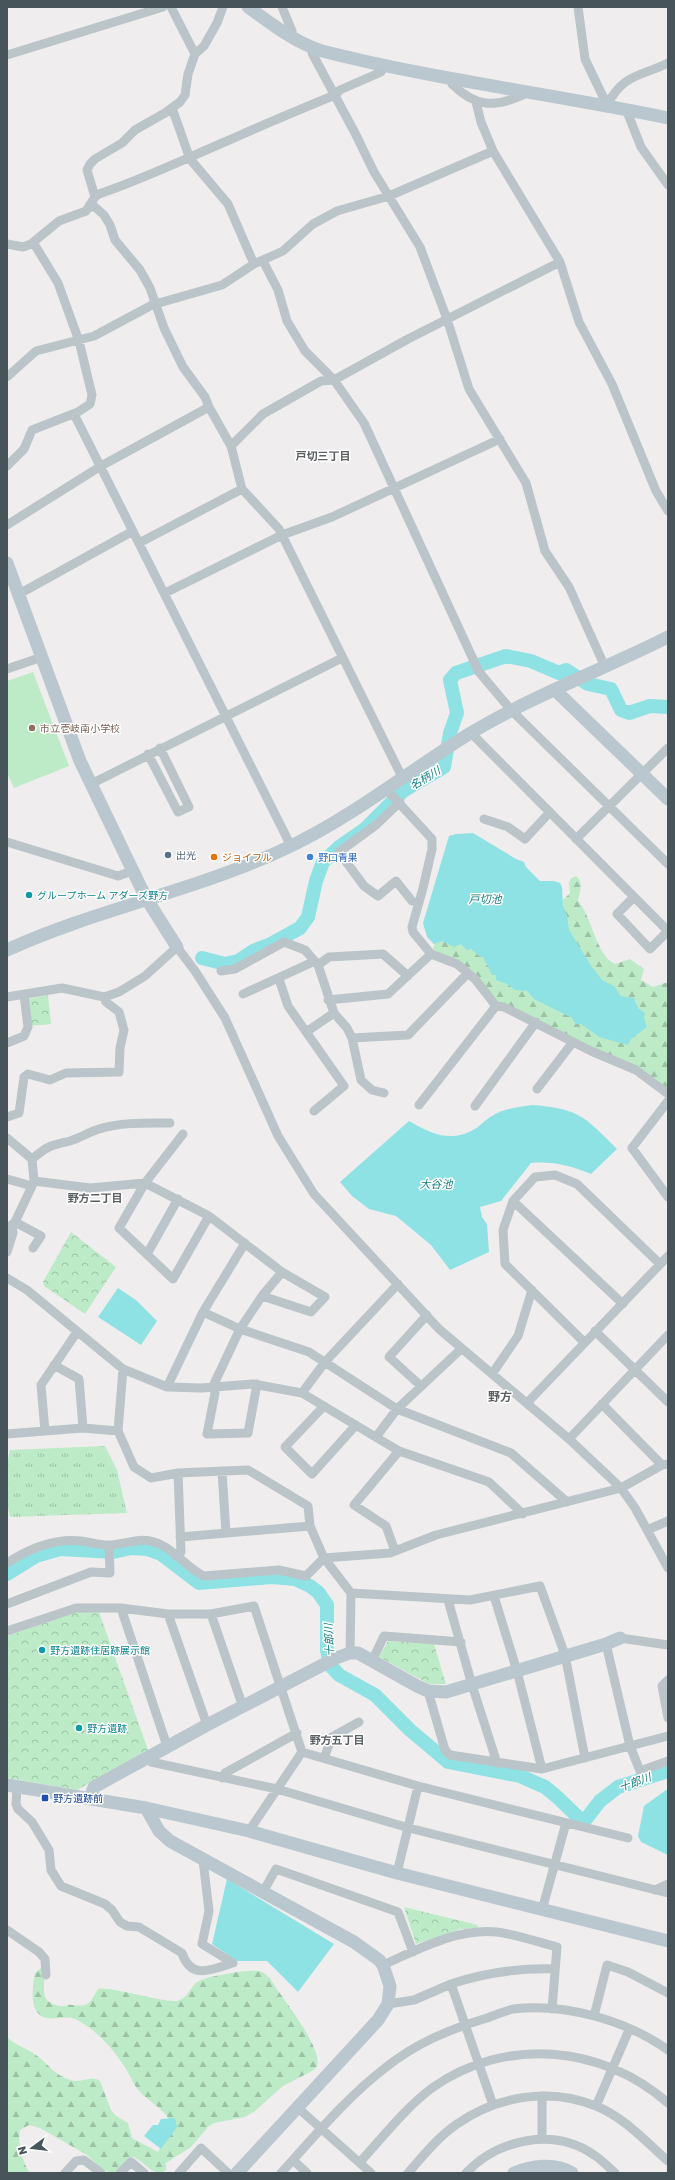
<svg xmlns="http://www.w3.org/2000/svg" width="675" height="2180" viewBox="0 0 675 2180" font-family="'Golos Text','Noto Sans JP',sans-serif">
	<style>
		.grass { fill: url(#grass-tufts) }
		.forest { fill: url(#forest-firs) }
		.park { fill: url(#park-crowns) }
		.pitch { fill: #beebc7 }
		.water { fill: #8fe2e4 }
		.lines { fill: none; stroke-linecap: round; stroke-linejoin: round }
		.river { stroke: #8fe2e4; stroke-width: 14 }
		.street { stroke: #bac4c9; stroke-width: 9 }
		.secondary { stroke: #bac7ce; stroke-width: 13 }
		.education-dot { fill: #8d6e63; stroke: #fff; stroke-width: 1.5 }
		.service-dot { fill: #5c6f8a; stroke: #fff; stroke-width: 1.5 }
		.food-dot { fill: #e8710a; stroke: #fff; stroke-width: 1.5 }
		.shop-dot { fill: #3f7fe0; stroke: #fff; stroke-width: 1.5 }
		.culture-dot { fill: #0f9aa8; stroke: #fff; stroke-width: 1.5 }
		.transit-dot { fill: #1a4fb4; stroke: #fff; stroke-width: 1.5 }
		.labels { text-anchor: middle; stroke-width: 3; stroke-linejoin: round; paint-order: stroke }
		.education-label { font-size: 10px; fill: #785e54; stroke: #fff; text-anchor: start }
		.service-label { font-size: 10px; fill: #4e5e75; stroke: #fff; text-anchor: start }
		.food-label { font-size: 10px; fill: #c56008; stroke: #fff; text-anchor: start }
		.shop-label { font-size: 10px; fill: #366cbe; stroke: #fff; text-anchor: start }
		.culture-label { font-size: 10px; fill: #0d838f; stroke: #fff; text-anchor: start }
		.transit-label { font-size: 10px; fill: #164399; stroke: #fff; text-anchor: start }
		.neighbourhood-label { font-size: 11px; font-weight: bold; fill: #5a5f62; stroke: #fff }
		.water-label { font-size: 11px; font-style: italic; fill: #167e80; stroke: #fff }
		.quarter-label { font-size: 12px; font-weight: bold; fill: #5a5f62; stroke: #fff }
	</style>
	<defs>
		<pattern id="grass-tufts" width="24" height="20" patternUnits="userSpaceOnUse"><rect width="24" height="20" fill="#beebc7"/><path d="M3 7l-1-3M5 7V3M7 7l1-3M15 17l-1-3M17 17v-4M19 17l1-3" fill="none" stroke="#9cc1a5"/></pattern>
		<pattern id="forest-firs" width="22" height="20" patternUnits="userSpaceOnUse"><rect width="22" height="20" fill="#beebc7"/><path d="M5 1l3.5 6h-7zM16 11l3.5 6h-7z" fill="#9cc1a5"/></pattern>
		<pattern id="park-crowns" width="20" height="18" patternUnits="userSpaceOnUse"><rect width="20" height="18" fill="#beebc7"/><path d="M2 6a3 3 0 1 1 6 0M12 15a3 3 0 1 1 6 0" fill="none" stroke="#9cc1a5"/></pattern>
	</defs>
	<rect width="100%" height="100%" fill="#f0edee"/>
	<path class="grass" d="M105 1446 117 1470 127 1513 10 1517C5 1497 5 1470 10 1450Z"/>
	<path class="forest" d="M576 876C585 884 579 890 578 901 592 916 596 956 615 964L630 959 644 969 641 980 653 987 668 982V1091L497 1003 433 949 435 942 438 939 456 941 619 998C600 981 577 957 569 932 565 923 564 912 561 902L570 893 569 883 571 878Z
		M42 1967C50 1981 33 2001 60 2006 64 2007 68 2004 72 2005 91 2007 89 2003 98 1989 106 1985 161 2002 177 2001 189 1998 189 1988 197 1982 206 1976 249 1969 259 1971 264 1972 267 1976 270 1978 281 1998 323 2046 317 2067L312 2071 283 2086 255 2111 245 2117 214 2123 208 2127 191 2147 166 2163V2170C153 2179 145 2161 133 2157L130 2158 116 2172H109L102 2169 87 2155 40 2128 29 2125 20 2130C17 2141 23 2164 30 2173H7V2037C15 2045 24 2047 33 2053 47 2062 54 2075 70 2080 81 2084 91 2074 100 2081L111 2110 115 2115 128 2123 132 2138 158 2152 172 2125C166 2110 152 2104 141 2093 134 2086 131 2077 126 2069 115 2051 97 2030 77 2020 65 2013 47 2025 37 2012 30 2002 33 1984 35 1973Z"/>
	<path class="park" d="M48 995 51 1024 30 1026 26 999Z
		M71 1232 116 1267 85 1314 44 1286 43 1282Z
		M76 1612H99L148 1750 77 1790 7 1778V1636Z
		M388 1641 434 1644 446 1684H429L379 1657Z
		M404 1907 478 1925 477 1928 461 1929 416 1944Z"/>
	<path class="pitch" d="M33 672 69 766 14 788 7 773V681Z"/>
	<path class="water" d="M473 833 516 859 524 862 526 867 540 881H554L560 883 562 887 563 906 567 915 569 930 592 967 602 980 614 986 621 996 634 998 638 1008 645 1013 644 1018 647 1027 631 1039 628 1045 599 1037 581 1024H576L572 1018 534 999 527 991 515 990 507 984 496 980V975H492L483 957 479 956 471 949 467 950 461 944 454 947 442 941 434 944 427 937 423 923 449 836 456 834Z
		M533 1105C580 1109 585 1117 617 1149L591 1174C571 1166 553 1161 531 1163L501 1201 480 1207 482 1217 487 1224 489 1252 450 1270 431 1245 396 1216 369 1209 352 1196 340 1182 409 1121C432 1134 450 1143 475 1129 481 1125 486 1119 492 1116 504 1108 520 1107 533 1105Z
		M118 1288 136 1300 157 1321 141 1345 98 1317Z
		M666 1790H668V1855L641 1842 638 1836 644 1806Z
		M227 1879 334 1944 298 1992 267 1961H237L212 1944Z
		M175 2118 177 2127 161 2149 144 2136 153 2125H158L161 2119Z"/>
	<g class="lines">
		<path class="river" d="M202 958 225 964 238 961 253 951 271 944 300 928 308 917 316 881 323 862 339 847 365 829 403 791 444 767 450 733 457 713 450 680 456 673 506 656 531 661 559 673 566 670 588 684 611 689 621 710 629 713 650 706 668 707
			M7 1574 36 1556 60 1549 113 1552 131 1548 147 1549 161 1554 199 1583 272 1577 295 1579 310 1586 318 1592 327 1605V1650L330 1665 339 1675 375 1695 410 1730 448 1762 520 1776 545 1787 556 1796 580 1819H586L600 1801 618 1787 668 1771"/>
		<path class="street" d="M171 7 195 54
			M282 7 292 31 290 36
			M578 7 585 59 607 105
			M312 48V53L355 133 374 172 420 247 447 319 469 389 526 483 545 551 569 587 605 667
			M7 55 163 7
			M452 79V84C475 107 494 108 523 95L525 91
			M476 102 481 122 493 151 560 262 579 322 612 384 656 491 668 511
			M607 105C624 73 640 77 668 63
			M172 108 190 159 228 204 254 264
			M626 109 641 147 668 185
			M95 197 87 170 90 164 95 159 122 143 135 130 165 113 180 102 185 95 188 74 195 54 204 46 217 23 223 7
			M89 206 95 207 104 215 110 225 115 240 140 270 150 288 164 328 183 367 205 397 209 407 231 446 242 489 279 529 403 779
			M7 244 23 247 31 244 59 221 86 211 95 197 99 194C146 178 189 157 234 138 267 123 301 109 335 95L340 90 381 72 385 65
			M263 261 278 290 287 321 305 351 334 380 364 423 479 672 512 711 668 864
			M7 377 36 351 94 336 152 305 222 285 254 264 283 251 313 224 337 211 389 196 493 151
			M74 414 291 846
			M231 446 263 414 321 381 334 380 408 339 560 262
			M7 466 24 449 32 430 78 412 90 404 92 395 79 341 58 283 33 242
			M7 525 101 466 209 407
			M139 543 242 489
			M165 593 282 535 332 517 500 439
			M19 594 133 531
			M7 669 42 657
			M471 733 668 931
			M148 754 178 812 189 807 160 748
			M91 784 342 658
			M387 790 432 839V849L423 888 412 927 413 932 431 954 457 964 475 979 496 1006 504 1007 591 1051 636 1070 668 1094
			M400 802 376 825 339 852 364 886 378 896 396 881 412 901
			M484 819 508 827 525 839 550 812
			M576 839 668 748
			M7 842 118 876 132 871
			M634 897 617 914 650 949 668 931
			M318 965 329 957 383 954 408 976
			M221 971 235 969 284 942 305 950 318 965 334 1013 347 1028 352 1038 361 1080 372 1090 384 1093
			M279 979 288 1006 344 1086 314 1111
			M243 994 315 961
			M7 997 62 988 104 997 119 992 145 976 177 947 195 971 225 1018 278 1136 314 1194 439 1329 569 1439 621 1488 635 1508 668 1568
			M328 1000 388 994 431 954
			M306 1032 334 1013
			M352 1038 408 1035 467 974
			M7 1043 24 1036 28 1027 24 995
			M537 1089 573 1042
			M668 1101 632 1148 668 1197
			M419 1105 496 1006
			M475 1106 536 1022
			M7 1117 19 1113 24 1077 28 1074 50 1080 66 1073 119 1072 120 1048 124 1030 119 1012 106 1002 104 997
			M183 1134 145 1183 119 1228 173 1279 209 1216
			M7 1138 32 1159 34 1181 32 1186 15 1222 7 1229
			M32 1159C49 1145 50 1146 70 1141 80 1138 89 1132 99 1129 122 1122 146 1123 170 1123
			M7 1179 32 1186
			M34 1181 90 1188 145 1183 209 1216 282 1272 325 1297 311 1312 262 1296
			M513 1201 623 1304
			M15 1222 41 1236 33 1248
			M7 1252 13 1233 12 1225
			M147 1254 178 1199
			M7 1278 27 1290 123 1369 167 1387 201 1388 253 1384 302 1393 399 1451 489 1482 523 1514
			M203 1312 240 1329 309 1352 397 1409 511 1453 567 1502
			M595 1331 668 1402
			M584 1342 505 1264 503 1230 513 1201 535 1177 555 1175 577 1184 660 1264
			M54 1365 79 1379 83 1428
			M123 1369 118 1431 134 1467 151 1478 178 1473 248 1470 308 1506 310 1526 324 1558 351 1593 350 1653
			M492 1374 518 1336 532 1290
			M257 1384 248 1433 207 1434 215 1393 213 1386 240 1329 262 1296 282 1272
			M421 1386 389 1357 427 1315
			M167 1387 203 1312 245 1243
			M302 1393 325 1362 398 1284
			M527 1403 668 1256
			M602 1404 662 1465
			M324 1406 285 1447 312 1474 356 1425
			M45 1431 41 1385 77 1332
			M7 1434 83 1428 118 1431
			M376 1437 397 1409 461 1349
			M569 1439 668 1335
			M222 1471 226 1533
			M647 1530 668 1521
			M180 1537 310 1526
			M395 1551 386 1526 354 1505 399 1451
			M176 1556 181 1552 178 1473
			M7 1563C30 1548 54 1538 81 1541 90 1542 99 1545 108 1545 124 1545 138 1537 154 1542 173 1547 186 1568 204 1576L279 1570 306 1576 324 1558 390 1553 436 1535 621 1488 662 1465 668 1464
			M351 1593 470 1600 540 1586 565 1655 585 1758
			M494 1596 517 1671 542 1769
			M448 1600 472 1685 497 1763
			M7 1604 91 1572 110 1573 109 1545
			M121 1608 167 1746
			M168 1614 207 1725
			M211 1614 243 1707
			M7 1631 76 1608H121L168 1614H211L254 1606 302 1752
			M620 1638 668 1645
			M606 1644 630 1746 640 1771 668 1761
			M372 1661 384 1636 461 1642
			M668 1680 662 1686 668 1718
			M428 1691 445 1750 450 1755 542 1769 668 1736
			M302 1752 418 1786 628 1838
			M148 1757 151 1762 277 1789 409 1828 668 1893
			M324 1758 332 1737 359 1722
			M222 1778 225 1773 297 1733
			M17 1787 16 1804 18 1809 32 1822 49 1850 51 1870 61 1886 105 1904 112 1910 120 1922 127 1926 139 1927 182 1953C191 1981 213 1969 233 1963L202 1944 209 1911 203 1860
			M249 1831 302 1752
			M397 1873 418 1786
			M655 1890 668 1884
			M263 1892 276 1869 398 1912 413 1952
			M542 1910 566 1823
			M7 1930 39 1952 45 1959 46 1975
			M383 1965C419 1949 457 1928 497 1932 518 1935 538 1942 557 1947L552 2009
			M451 1984C486 1972 518 1968 555 1969
			M388 2004 414 2000 451 1984 493 2105
			M594 2016 607 1965 628 1972 668 1993
			M596 2106 629 2030
			M298 2108 371 2173
			M542 2139V2096
			M293 2160 307 2173
			M360 2162C383 2137 405 2108 432 2088 505 2036 602 2045 668 2103
			M65 2173 76 2161 84 2160 101 2173
			M120 2173 131 2162 144 2173
			M179 2173 201 2148 228 2173
			M281 2173C314 2137 346 2098 385 2068 416 2043 450 2029 487 2018 495 2015 505 2011 513 2009 565 2003 626 2020 668 2050
			M408 2173C423 2156 438 2137 457 2124 497 2096 550 2087 596 2106 624 2117 646 2142 668 2161
			M466 2173C498 2139 554 2127 594 2155 602 2160 608 2167 615 2173"/>
		<path class="secondary" d="M248 7C272 24 294 42 322 51 436 80 553 94 668 118
			M7 563 80 761 146 898 177 947
			M555 690 668 799
			M7 950C99 908 200 890 291 846 355 815 409 771 469 734 532 696 602 670 668 637
			M7 1785 146 1808 249 1831 397 1873 668 1941
			M90 1798 94 1787 207 1725 336 1658 350 1653H358L417 1686 428 1691 446 1692 606 1644 620 1638
			M146 1808 159 1831 170 1841 354 1942 379 1960 383 1965 390 1986 388 2004 378 2020 237 2173
			M514 2173C531 2166 555 2162 572 2173"/>
	</g>
	<circle class="education-dot" cx="32" cy="728" r="4"/>
	<circle class="service-dot" cx="168" cy="855" r="4"/>
	<circle class="food-dot" cx="214" cy="857" r="4"/>
	<circle class="shop-dot" cx="310" cy="857" r="4"/>
	<g class="culture-dot">
		<circle cx="29" cy="895" r="4"/>
		<circle cx="42" cy="1650" r="4"/>
		<circle cx="79" cy="1728" r="4"/>
	</g>
	<rect class="transit-dot" x="41" y="1794" width="8" height="8" rx="2"/>
	<g class="labels">
		<g class="education-label">
			<text x="40" y="732">市立壱岐南小学校</text>
		</g>
		<g class="service-label">
			<text x="176" y="859">出光</text>
		</g>
		<g class="food-label">
			<text x="222" y="861">ジョイフル</text>
		</g>
		<g class="shop-label">
			<text x="318" y="861">野口青果</text>
		</g>
		<g class="culture-label">
			<text x="37" y="899">グループホーム アダーズ野方</text>
			<text x="50" y="1654">野方遺跡住居跡展示館</text>
			<text x="87" y="1732">野方遺跡</text>
		</g>
		<g class="transit-label">
			<text x="53" y="1802">野方遺跡前</text>
		</g>
		<g class="neighbourhood-label">
			<text x="323" y="460">戸切三丁目</text>
			<text x="95" y="1202">野方二丁目</text>
			<text x="337" y="1744">野方五丁目</text>
		</g>
		<g class="water-label">
			<text transform="translate(425 778) rotate(-31)" y="4">名柄川</text>
			<text x="485" y="903">戸切池</text>
			<text x="436" y="1188">大谷池</text>
			<text transform="translate(329 1640) rotate(-93)" y="4">十郎川</text>
			<text transform="translate(635 1782) rotate(-20)" y="4">十郎川</text>
		</g>
		<g class="quarter-label">
			<text x="500" y="1401">野方</text>
		</g>
	</g>
	<rect width="675" height="2180" fill="none" stroke="#475459" stroke-width="16"/>
	<g transform="translate(32 2148) rotate(255)" stroke="#ffffff" stroke-width="3" paint-order="stroke">
	<path d="M0-3L7 15L0 10L-7 15Z" fill="#475459"/>
	<text y="-6" font-size="11" font-weight="bold" text-anchor="middle" fill="#475459">N</text>
	</g>
</svg>
